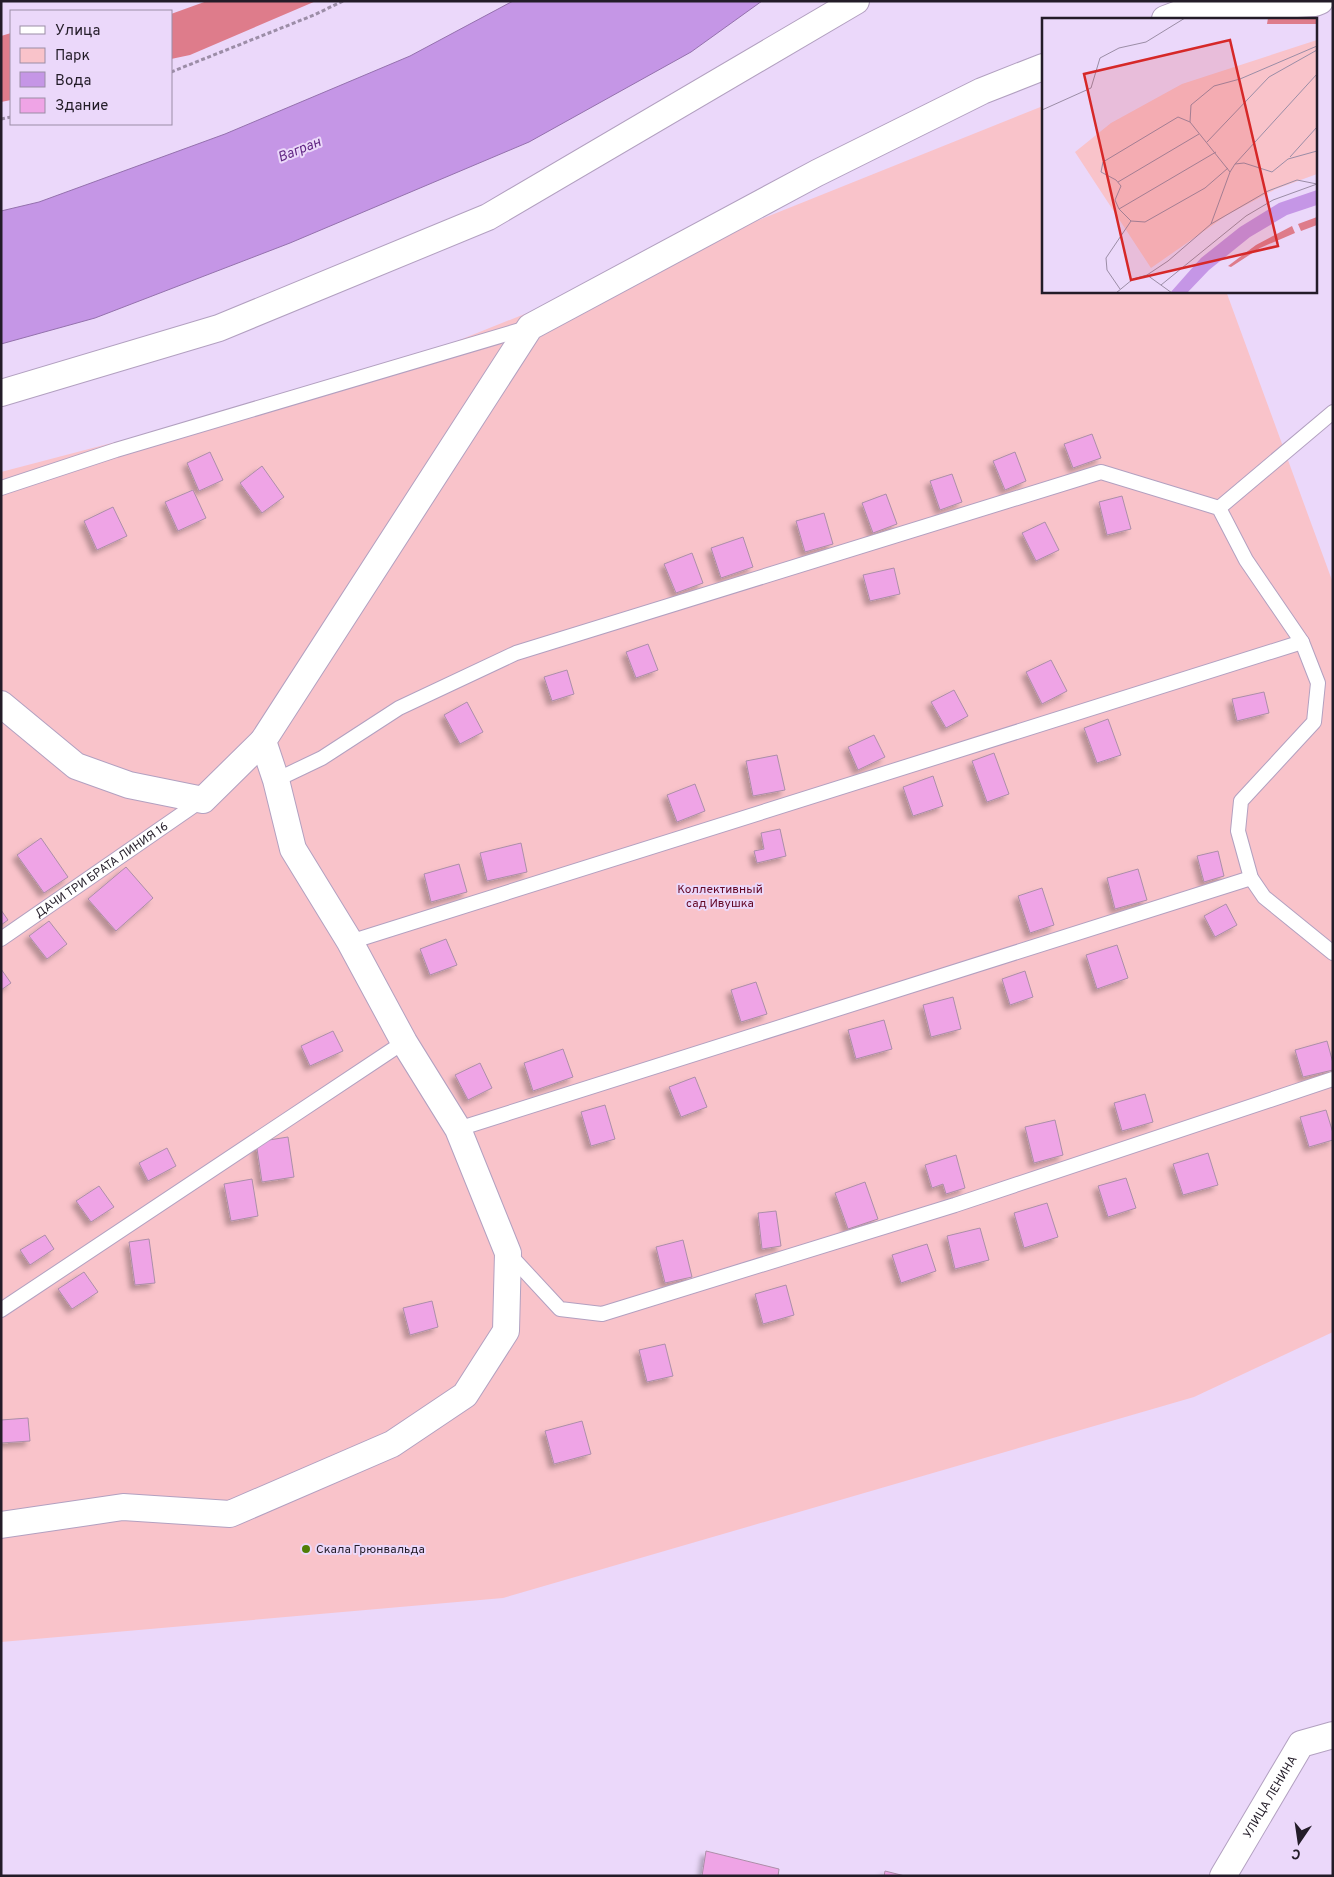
<svg xmlns="http://www.w3.org/2000/svg" width="1334" height="1877" viewBox="0 0 1334 1877" font-family="Overpass,sans-serif">
	<style>
		.green { fill: #f9c3ca }
		.forest { fill: #de7c8b }
		.water { fill: #c596e6; stroke: #9471ad }
		.building { fill: #efa4e6; stroke: #ac8ea8; filter: url(#shadow) }
		.lines { fill: none; stroke-linecap: round; stroke-linejoin: round }
		.lane-casing { stroke: #b2a0c0; stroke-width: 16 }
		.street-casing { stroke: #b2a0c0; stroke-width: 28 }
		.path { stroke: #9c8da7; stroke-width: 3; stroke-dasharray: 4 2.5; stroke-linecap: butt }
		.lane { stroke: #fff; stroke-width: 14 }
		.street { stroke: #fff; stroke-width: 26 }
		.poi-dot { fill: #507e07; stroke: #ebd8fa; stroke-width: 2 }
		.labels { text-anchor: middle; stroke-width: 4; stroke-linejoin: round; paint-order: stroke }
		.street-label { font-size: 12px; fill: #231c28; stroke: #ebd8fa }
		.park-label { font-size: 12px; fill: #630825; stroke: #ebd8fa }
		.poi-label { font-size: 12px; fill: #231c28; stroke: #ebd8fa; text-anchor: start }
		.water-label { font-size: 14px; font-style: italic; fill: #622784; stroke: #ebd8fa }
		.inset-road { fill: none; stroke: #9b8da6; stroke-width: 1 }
		.view { fill: #d62828; fill-opacity: 0.15; stroke: #d62828; stroke-width: 2.5 }
		.inset-edge { fill: none; stroke: #231c28; stroke-width: 2.5 }
	</style>
	<defs>
		<filter id="shadow"><feDropShadow dx="-4.5" dy="4.5" stdDeviation="2.5" flood-color="#0004"/></filter>
	</defs>
	<rect width="100%" height="100%" fill="#ebd8fa"/>
	<path class="green" d="M1043 106V291H1226L1333 583V1332L1194 1397 503 1598 1 1642V472L375 374Z"/>
	<path class="forest" d="M207 1H316L190 55 171 59V14Z
		M11 33V100L1 102V36Z"/>
	<path class="water" d="M513 1H762L691 52 529 142 290 243 95 318 1 344V211L39 202 225 134 410 56Z"/>
	<path class="building" d="M1092 434 1101 458 1073 468 1064 444Z
		M210 452 223 480 199 491 187 463Z
		M1015 452 1026 481 1005 490 993 461Z
		M262 466 284 497 262 513 240 483Z
		M952 474 962 502 940 510 930 481Z
		M193 490 206 518 178 531 165 502Z
		M886 494 897 524 873 533 862 503Z
		M1122 496 1131 529 1107 535 1099 502Z
		M113 507 127 536 97 550 84 521Z
		M824 513 833 544 805 552 796 521Z
		M1045 522 1059 550 1036 561 1022 533Z
		M743 537 753 567 721 578 711 548Z
		M692 553 703 583 676 593 664 564Z
		M894 568 900 594 870 601 863 575Z
		M648 644 658 670 636 678 626 652Z
		M1051 660 1067 691 1042 704 1026 672Z
		M567 670 574 694 552 701 544 677Z
		M954 690 968 716 946 728 931 702Z
		M1264 692 1269 713 1237 721 1232 699Z
		M467 702 483 732 460 744 444 715Z
		M1108 719 1121 755 1097 763 1084 728Z
		M874 735 885 757 858 770 848 747Z
		M994 753 1009 794 987 802 972 761Z
		M777 755 785 790 753 796 746 761Z
		M933 776 943 806 913 816 903 787Z
		M695 784 705 811 677 822 667 795Z
		M780 829 786 856 757 863 754 851 764 849 761 833Z
		M41 838 68 877 44 893 17 855Z
		M521 843 527 872 487 881 480 853Z
		M1218 851 1224 876 1204 882 1197 856Z
		M459 864 467 892 431 902 424 874Z
		M126 867 153 898 116 931 88 899Z
		M1138 869 1147 900 1115 909 1107 878Z
		M1042 888 1054 925 1030 933 1018 896Z
		M1226 904 1237 925 1215 937 1204 916Z
		M1 910 8 920 1 925Z
		M49 921 67 944 47 959 29 936Z
		M446 939 457 965 430 975 420 949Z
		M1117 945 1128 978 1097 989 1086 955Z
		M1 969 11 983 1 990Z
		M1025 971 1033 997 1010 1005 1002 979Z
		M756 982 767 1014 741 1022 731 990Z
		M953 997 961 1029 931 1037 923 1005Z
		M884 1020 892 1049 856 1059 848 1030Z
		M333 1031 343 1051 310 1066 301 1046Z
		M1327 1041 1333 1063V1070L1303 1077 1295 1050Z
		M563 1049 573 1077 533 1091 524 1063Z
		M480 1063 492 1088 468 1100 455 1075Z
		M695 1077 707 1107 681 1117 669 1087Z
		M1145 1094 1153 1122 1122 1131 1114 1103Z
		M605 1105 615 1139 591 1146 581 1112Z
		M1326 1110 1333 1133V1140L1309 1147 1300 1117Z
		M1055 1120 1063 1155 1034 1163 1025 1127Z
		M288 1137 294 1177 262 1182 256 1142Z
		M167 1148 176 1166 148 1181 139 1163Z
		M1208 1153 1218 1185 1183 1195 1173 1164Z
		M956 1155 965 1188 946 1194 943 1184 932 1188 925 1165Z
		M1126 1178 1136 1208 1108 1217 1098 1186Z
		M252 1179 258 1216 231 1221 224 1184Z
		M865 1182 878 1219 848 1229 835 1193Z
		M99 1186 114 1207 91 1222 76 1201Z
		M1047 1203 1058 1237 1024 1248 1014 1213Z
		M776 1211 781 1246 762 1249 758 1213Z
		M980 1228 989 1260 955 1269 947 1236Z
		M45 1235 54 1249 30 1265 20 1250Z
		M149 1239 155 1283 135 1285 129 1242Z
		M683 1240 692 1277 665 1283 656 1247Z
		M927 1244 936 1271 901 1283 892 1255Z
		M84 1272 98 1292 72 1309 58 1289Z
		M786 1285 794 1315 763 1324 755 1294Z
		M432 1301 438 1327 410 1335 403 1308Z
		M665 1344 673 1376 647 1382 639 1350Z
		M28 1418 30 1441 1 1443V1420Z
		M582 1421 591 1454 554 1464 545 1431Z
		M706 1851 779 1869 778 1876H702Z
		M885 1871 905 1876H884Z"/>
	<g class="lines">
		<g class="lane-casing">
			<g id="lane">
				<path d="M1 488 116 450 527 328"/>
				<path d="M1219 508 1333 412"/>
				<path d="M276 780 322 758 399 708 516 653 1101 472 1219 508 1246 560 1302 642 1318 683 1314 722 1241 801 1238 831 1251 878 1264 897 1333 953"/>
				<path id="s1" d="M1 939 202 800"/>
				<path d="M350 942 1302 642"/>
				<path d="M458 1129 1251 878"/>
				<path d="M509 1254 560 1309 602 1314 955 1205 1333 1079"/>
				<path d="M1 1310 404 1042"/>
			</g>
		</g>
		<g class="street-casing">
			<g id="street">
				<path d="M1165 19 1189 10 1315 3 1320 1"/>
				<path d="M1 393 219 328 488 217 856 1"/>
				<path d="M1 704 76 766 129 785 203 800 263 741"/>
				<path d="M1 1525 123 1507 230 1514 392 1444 465 1395 506 1331 508 1253 458 1129 404 1042 350 942 293 849 276 780 263 741 530 327 817 173 982 91 1043 67"/>
				<path id="s2" d="M1223 1876 1301 1744 1333 1735"/>
			</g>
		</g>
		<path class="path" d="M171 72 314 15 343 1
			M1 119 11 117"/>
		<use href="#lane" class="lane"/>
		<use href="#street" class="street"/>
	</g>
	<circle class="poi-dot" cx="306" cy="1549" r="5"/>
	<g class="labels">
		<g class="street-label">
			<text dy="4" stroke="none"><textPath href="#s1" startOffset="122">ДАЧИ ТРИ БРАТА ЛИНИЯ 16</textPath></text>
			<text dy="4" stroke="none"><textPath href="#s2" startOffset="92">УЛИЦА ЛЕНИНА</textPath></text>
		</g>
		<g class="park-label">
			<text x="720" y="893">Коллективный<tspan x="720" dy="14">сад Ивушка</tspan></text>
		</g>
		<g class="poi-label">
			<text x="316" y="1553">Скала Грюнвальда</text>
		</g>
		<g class="water-label">
			<text transform="translate(299 149) rotate(-22)" y="5">Вагран</text>
		</g>
	</g>
	<g transform="translate(1042 18)">
		<rect width="275" height="275" fill="#ebd8fa"/>
		<path d="M275 22V156L234 171 185 197 109 250 33 134 69 105 140 66Z" fill="#f9c3ca"/>
		<path d="M226 0H275V6H225ZM275 199V207L259 213 256 206ZM250 208 253 215 218 230 189 249 186 248 214 227Z" fill="#de7c8b"/>
		<path d="M275 172V187L245 197 208 219 167 252 145 275H128L159 240 198 209 237 185Z" fill="#c596e6"/>
		<path class="inset-road" d="M0 92 49 70 58 40 77 30 104 24 143 0M148 104 136 99 61 144 59 154 74 162 79 168 73 182 77 191 89 203 103 204 163 170 186 150M165 124 227 59 275 32M248 139 275 109M193 146 275 56M188 154 193 146 202 145 230 154 246 141 275 133M76 164 157 116M77 191 174 134M169 206 188 154 148 104 149 87 172 68 198 61 275 28M105 257 130 275M119 267 204 198 231 182 275 166M78 271 65 252 64 240 89 203M74 275 91 261 105 257 126 243 169 206 226 173 255 162 275 166"/>
		<path class="view" d="M188 22 236 228 89 262 42 56Z"/>
		<rect width="275" height="275" class="inset-edge"/>
	</g>
	<rect width="1334" height="1877" fill="none" stroke="#231c28" stroke-width="5"/>
	<rect x="10" y="10" width="162" height="115" fill="#ebd8fa" stroke="#9b8da6"/>
	<rect x="20" y="26" width="25" height="8" fill="#ffffff" stroke="#9b8da6"/>
	<text x="55" y="35" font-size="15" fill="#231c28">Улица</text>
	<rect x="20" y="48" width="25" height="15" fill="#f9c3ca" stroke="#9b8da6"/>
	<text x="55" y="60" font-size="15" fill="#231c28">Парк</text>
	<rect x="20" y="72" width="25" height="15" fill="#c596e6" stroke="#9b8da6"/>
	<text x="55" y="85" font-size="15" fill="#231c28">Вода</text>
	<rect x="20" y="98" width="25" height="15" fill="#efa4e6" stroke="#9b8da6"/>
	<text x="55" y="110" font-size="15" fill="#231c28">Здание</text>
	<g transform="translate(1299 1842) rotate(193)" stroke="#ebd8fa" stroke-width="4" paint-order="stroke">
	<path d="M0-4L9 19L0 12L-9 19Z" fill="#231c28"/>
	<text y="-8" font-size="14" font-weight="bold" text-anchor="middle" fill="#231c28">С</text>
	</g>
</svg>
